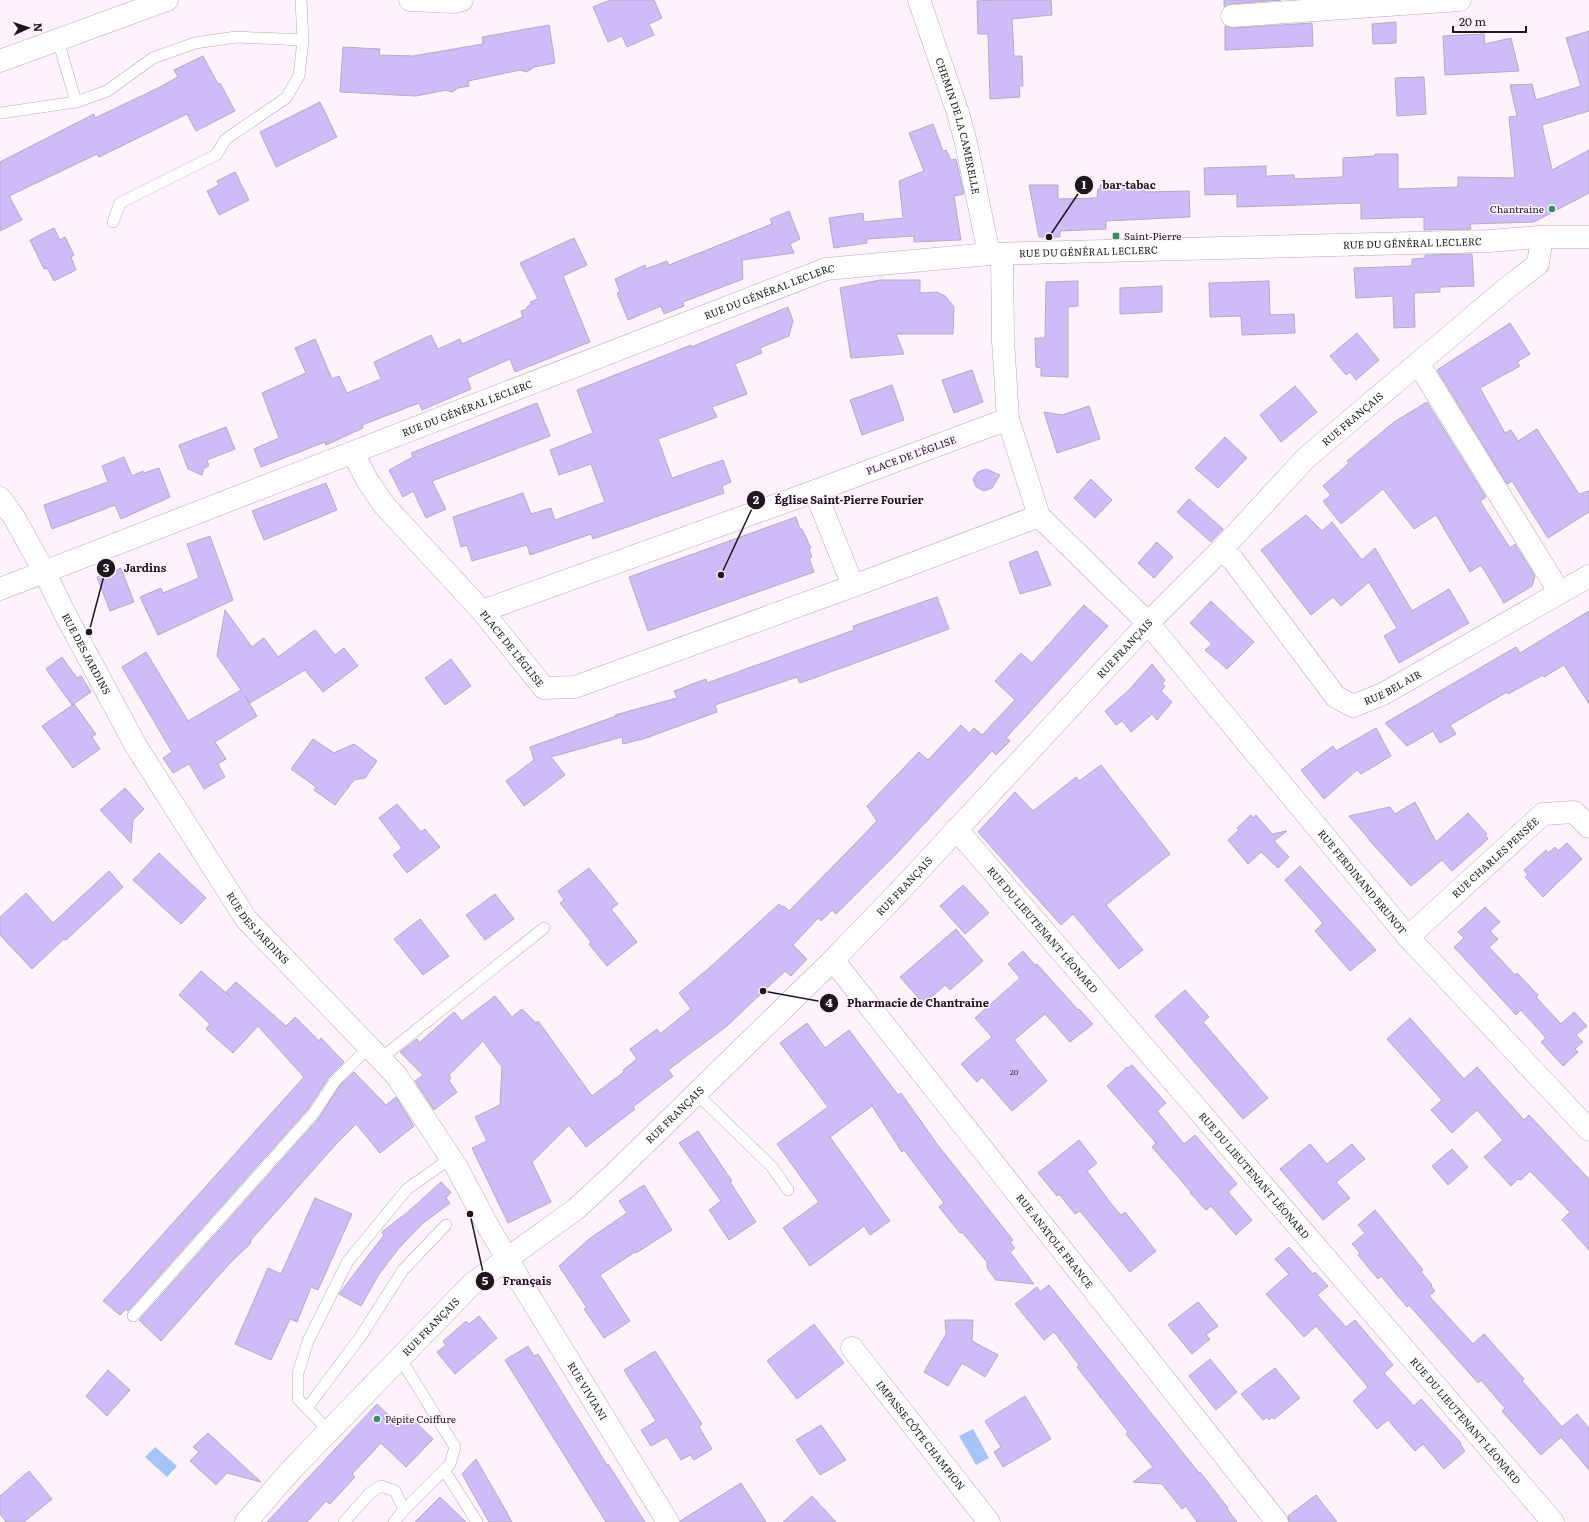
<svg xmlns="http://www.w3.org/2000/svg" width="1589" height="1522" viewBox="0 0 1589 1522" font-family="Literata,serif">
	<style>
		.water { fill: #a6c3fa }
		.building { fill: #cdbcf8; stroke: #b1adc0 }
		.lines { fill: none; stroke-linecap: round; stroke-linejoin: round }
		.service-casing { stroke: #b8a7b5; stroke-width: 12 }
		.minor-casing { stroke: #b8a7b5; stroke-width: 23 }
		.tertiary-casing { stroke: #b8a7b5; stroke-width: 23 }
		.secondary-casing { stroke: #b8a7b5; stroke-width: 23 }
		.service { stroke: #fff; stroke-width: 11 }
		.minor { stroke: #fff; stroke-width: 22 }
		.tertiary { stroke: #fff; stroke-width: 22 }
		.secondary { stroke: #fff; stroke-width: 22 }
		.poi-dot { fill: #358e63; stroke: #fef3fc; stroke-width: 1.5 }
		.labels { text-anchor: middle; stroke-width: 3; stroke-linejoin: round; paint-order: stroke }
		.number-label { font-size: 8px; fill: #4a4154 }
		.street-label { font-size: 10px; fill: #1e181d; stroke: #fef3fc }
		.poi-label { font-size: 10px; fill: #1e181d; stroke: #fef3fc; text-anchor: start }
		.leader { fill: none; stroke: #1e181d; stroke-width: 1.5 }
		.callout-dot { fill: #1e181d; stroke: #fef3fc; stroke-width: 1.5 }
		.mark-label { font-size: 12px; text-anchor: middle; font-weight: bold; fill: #fff }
		.callout-label { font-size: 11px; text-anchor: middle; font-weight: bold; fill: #1e181d; stroke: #fef3fc; stroke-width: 3; stroke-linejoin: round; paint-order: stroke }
	</style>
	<rect width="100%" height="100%" fill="#fef3fc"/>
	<path class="water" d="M973 1429 989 1458 976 1465 959 1436Z
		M155 1447 177 1466 167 1477 145 1457Z"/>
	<path class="building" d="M610 0H654L662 18 649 24 654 35 627 47 622 36 608 42 593 7Z
		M994 0H1051L1052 15 1012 19 1014 56H1022L1023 86H1019L1020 97 990 99 988 34H978L977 1Z
		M1224 0H1281L1231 4 1224 7Z
		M1396 22V43L1373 44 1372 24Z
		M1312 23 1313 46 1225 50V26L1233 28Z
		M549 25 555 63 534 67 527 72 520 70 468 81 469 86 458 88 452 92 446 90 416 96 340 92 343 47 380 49 379 55 413 56 483 44 482 37Z
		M1589 31V111L1542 125 1552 170 1589 150V193L1534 222 1470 224 1471 229 1424 230V217L1361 219V203L1237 207V194L1205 195 1204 168 1266 166V176L1294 175V179L1343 177V158L1375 156V154H1398V189L1458 187V177L1515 178 1509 117 1517 116 1510 85 1532 84 1536 100 1581 86 1566 38Z
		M1484 34 1485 44 1511 38 1519 71 1445 75 1443 36Z
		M203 56 218 84 220 83 235 111 196 131 187 114 99 157 97 154 9 196 22 220 0 231V162L94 114 95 118 158 88 178 77 174 70Z
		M1424 77 1426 114 1397 116 1395 78Z
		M320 102 337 137 276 167 260 132Z
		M933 124 943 151 946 150 951 160 956 159 964 194 954 196 961 240 914 242V236L867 239V243L834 248 829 218 863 213 864 222 903 218 899 181 924 171 909 133Z
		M235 172 249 200 219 215 207 191 219 185 217 181Z
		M1144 183 1145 192 1189 191 1190 217 1106 221V229L1060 231V237H1039L1029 185H1058V199L1097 198 1098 189H1100V185Z
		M789 211 800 239 790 244 794 253 742 260 743 279 683 302 684 306 664 314 661 306 628 320 617 293 620 292 615 279 645 265 646 269 667 261 669 265 772 224 770 219Z
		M54 228 60 240 65 237 74 255 71 257 76 270 54 281 47 268 44 269 30 240Z
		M574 238 587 265 563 276 590 342 515 372 510 359 467 378 471 389 422 410 419 403 362 425 363 428 326 445 325 442 261 467 254 449 279 438 262 393 306 373 295 348 315 339 332 379 339 376 347 393 381 379 374 362 431 335 438 349 460 339 462 344 523 317 521 311 527 309V307L531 304 530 302 538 299 520 263Z
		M1472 254 1474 286 1440 287V292L1414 293 1415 327 1394 328 1393 296 1356 298 1354 268 1412 266V259L1425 258V255Z
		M880 280H920V293L937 292 945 296 954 307 953 334H896L904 354 851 358 840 288Z
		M1078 281V306L1068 307V377L1041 376V368L1036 367 1035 338H1045L1046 282Z
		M1269 281 1270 315 1294 314 1295 333 1242 335 1241 316 1210 317 1209 283Z
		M1162 286V312L1120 314V288Z
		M788 307 793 321 789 336 760 348 762 353 735 364 747 394 712 407 717 417 658 439 672 478 723 460 731 482 722 486 724 493 593 539 591 534 530 555 527 545 472 561 467 545 461 547 453 517 523 493 531 514 551 508 555 520 605 502 591 464 559 475 550 450 593 433 577 390 691 345V347Z
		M1510 323 1530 354 1517 362 1520 366 1480 388 1505 433 1511 430 1518 441 1537 429 1579 494 1589 491V512L1548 538 1512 481 1507 484 1437 370Z
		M1357 333 1379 360 1356 380 1350 372 1346 375 1330 356Z
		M972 370 983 402 954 413 942 380Z
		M892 385 904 420 862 435 850 400Z
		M1295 386 1317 412 1281 442 1260 415Z
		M1427 402 1486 497 1480 501 1510 548 1515 544 1535 576 1532 586 1504 603 1481 565 1470 572 1436 515 1414 529 1383 489 1341 524 1323 501 1331 495 1323 486 1349 463 1347 461 1394 422Z
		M537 403 550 436 432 481 446 509 426 518 413 491 403 497 389 470 413 457 411 453Z
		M1089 406 1100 439 1057 453 1044 412 1062 415Z
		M226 427 235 449 207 460 209 466 204 468 202 475 188 469 179 445Z
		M1225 437 1247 458 1218 488 1195 468Z
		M124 457 132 476 143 471 144 473 159 468 170 497 121 519 115 505 52 529 44 505 108 482 102 466Z
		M986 469 1000 475 992 488 984 491 976 487 973 479 978 472Z
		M1091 479 1112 500 1095 518 1074 498Z
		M326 483 337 510 264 540 252 511Z
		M1189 499 1223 529 1211 542 1177 512Z
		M1306 515 1322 531 1332 522 1362 560 1375 548 1412 611 1449 589 1469 623 1399 663 1384 636 1397 628 1369 582 1341 606 1333 597 1311 615 1261 550Z
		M796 517 800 529H802L811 548 809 549 812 557 809 558 814 572 648 631 629 577Z
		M210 536 233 600 158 635 140 597 161 588 163 593 199 578 187 544Z
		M1157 542 1173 557 1154 578 1138 563Z
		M1037 551 1051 585 1020 594 1009 562Z
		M121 568 134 602 110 611 97 577Z
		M937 597 949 629 800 683 797 677 715 705 717 712 646 738 623 744 622 737 551 757 565 775 524 806 506 781 534 760 530 747 616 716 615 715 677 698 674 691 706 679 707 683 854 630 853 626Z
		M1211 601 1254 642 1227 669 1205 650 1212 644 1190 623Z
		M1084 605 1108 626 1006 738 1010 741 996 755 992 751 897 853 836 914 832 910 821 921 818 918 793 945 807 959 791 976 785 971 727 1026 668 1070 673 1076 633 1107 635 1109 586 1147 569 1125 532 1162 551 1202 508 1223 472 1148 487 1141 475 1117 500 1105 502 1067 483 1041 449 1075 451 1078 449 1081 457 1092 434 1110 415 1081 423 1075 400 1052 417 1039 419 1043 454 1012 462 1021 495 996 512 1017 522 1009 536 1023 538 1021 592 1096 624 1072 623 1070 637 1059 630 1049 657 1029 660 1034 691 1009 679 993 708 969 779 904 783 907 784 906 789 911 852 847 877 821 867 806 919 752 928 760 961 725 969 733 974 728 982 735 1015 700 995 681 1021 653 1032 663Z
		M225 610 252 647 264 638 278 657 315 630 335 655 344 648 358 666 323 692 305 670 250 703 245 696 257 716 215 742 226 759 218 764 225 777 204 789 189 764 173 773 163 758 172 752 122 667 146 652 188 721 241 690 217 656Z
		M1589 611V704L1564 665 1544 677 1543 675 1508 694 1507 692 1450 725 1456 734 1440 743 1433 731 1407 746 1385 723 1516 647 1520 653Z
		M62 657 77 678 81 676 91 692 72 705 46 669Z
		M451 659 471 686 445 705 425 678Z
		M1152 664 1165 680 1162 684 1165 686 1161 691 1172 702 1157 720 1152 714 1131 732 1122 721 1116 725 1105 711 1128 691Z
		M74 704 96 734 92 737 100 749 73 768 42 726Z
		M1376 728 1391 756 1361 774 1357 770 1324 799 1301 770 1333 746 1336 751Z
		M313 739 334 753 354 744 377 761 365 778 354 780 335 805 314 790 316 787 291 769Z
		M1101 765 1170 854 1106 905 1143 950 1119 969 1073 914 1061 925 978 832 1015 792 1033 811 1076 777 1079 781Z
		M125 788 144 809 133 820 131 843 100 810Z
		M1415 802 1436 842 1468 813 1487 834 1485 835 1488 839 1452 871 1442 860 1411 886 1369 840H1370L1349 816 1390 807 1395 814Z
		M397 804 421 832 425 829 440 847 407 873 393 855 402 848 379 818Z
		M1251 815 1253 818 1256 815 1272 834 1287 831 1274 841 1289 857 1278 868 1261 852 1248 864 1228 840 1239 830 1237 828Z
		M1567 843 1582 859 1543 897 1525 877 1528 875 1524 870 1546 850 1548 853 1555 847 1558 851Z
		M159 853 206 898 181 924 133 880Z
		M1300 866 1376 950 1350 971 1315 931 1323 923 1285 880Z
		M589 868 618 904 611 909 637 942 607 966 589 944 591 942 560 903 564 900 558 891Z
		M109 871 123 887 66 940 64 939 32 969 0 935V917L26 893 53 923Z
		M963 885 989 913 965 934 940 906Z
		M495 894 514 919 485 940 466 915Z
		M1485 907 1500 922 1490 931 1498 939 1489 947 1515 975 1517 973 1538 995 1536 997 1561 1024 1574 1012 1587 1026 1576 1035 1583 1042 1575 1049 1578 1052 1563 1066 1541 1042 1546 1038 1521 1010 1516 1015 1454 947 1464 938 1458 932Z
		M420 919 449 956 423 975 394 939Z
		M956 929 983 961 950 990 945 985 924 1004 900 977Z
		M1023 951 1035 965 1037 964 1078 1010 1079 1009 1093 1024 1070 1042 1045 1014 1014 1040 1047 1081 1012 1111 982 1077 977 1082 961 1064 992 1037 975 1018 1020 978 1008 964Z
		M201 971 233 999 226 992 236 982 286 1026 295 1017 319 1041 321 1038 344 1062 329 1077 308 1109 128 1311 126 1309 120 1315 103 1301 304 1077 258 1026 233 1053 206 1029 210 1024 179 995Z
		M1185 990 1209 1017 1203 1022 1268 1098 1243 1119 1155 1016Z
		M1410 1018 1464 1079 1477 1067 1524 1120 1529 1115 1589 1179V1250L1562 1220 1570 1212 1530 1171 1521 1180 1518 1179 1511 1186 1484 1157 1503 1140 1477 1110 1452 1133 1431 1110 1442 1100 1387 1039Z
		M807 1023 825 1048 849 1030 898 1095 901 1093 937 1144 1013 1240 1010 1242 1015 1248 1010 1252 1034 1284 996 1280 987 1268V1262L962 1232 960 1233 939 1207 944 1203 904 1150 902 1152 872 1106 830 1137 890 1221 870 1235 864 1226 810 1266 783 1228 819 1202 777 1144 828 1107 780 1043Z
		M1132 1065 1166 1103 1157 1111 1184 1144 1195 1135 1237 1184 1228 1192 1252 1220 1236 1235 1211 1206 1206 1210 1190 1193 1191 1192 1152 1147 1156 1143 1107 1086 1127 1067 1128 1068Z
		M354 1072 386 1105 396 1097 414 1126 380 1153 356 1124 337 1143 251 1240 250 1244 229 1264 161 1341 139 1320 319 1118 340 1085Z
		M698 1131 732 1181 730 1182 756 1222 729 1240 709 1210 721 1201 679 1143Z
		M1079 1140 1097 1163 1087 1171 1112 1205 1121 1215 1125 1212 1156 1251 1130 1272 1080 1211 1075 1214 1059 1194 1057 1196 1038 1173Z
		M1310 1144 1327 1164 1352 1144 1365 1159 1336 1182 1350 1198 1323 1220 1280 1169Z
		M1452 1149 1468 1167 1448 1185 1432 1166Z
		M441 1182 451 1192 446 1198 450 1203 422 1224 400 1247 379 1274 361 1306 339 1294 384 1235 382 1232 409 1211Z
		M644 1185 672 1230 636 1253 635 1252 600 1275 630 1321 604 1338 584 1309 587 1308 559 1266 589 1239 627 1213 619 1201Z
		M315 1198 352 1214 318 1290 311 1287 297 1322 290 1319 271 1360 235 1344 268 1268 281 1274Z
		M1375 1210 1423 1270 1421 1272 1432 1285 1431 1286 1435 1291 1429 1296 1473 1344 1484 1334 1524 1379 1522 1381 1562 1427 1577 1414 1589 1428V1470L1561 1437 1541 1455 1502 1411 1505 1408 1481 1380 1478 1383 1409 1305 1407 1307 1381 1276 1378 1279 1358 1255 1360 1253 1352 1244 1365 1233 1358 1225Z
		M1289 1247 1313 1274 1315 1272 1328 1286 1317 1295 1346 1327 1355 1320 1393 1365 1384 1373 1414 1406 1421 1399 1461 1443 1460 1444 1465 1451 1444 1469 1423 1444 1415 1451 1388 1420 1377 1429 1353 1401 1368 1387 1316 1326 1304 1337 1266 1294 1289 1274 1275 1259Z
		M1049 1285 1199 1473 1200 1472 1228 1508 1227 1509 1237 1522H1197L1186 1506 1182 1509 1162 1484 1133 1482 1153 1467 1126 1434 1128 1432 1077 1367 1079 1365 1054 1332 1044 1340 1015 1304 1037 1287 1040 1292Z
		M1198 1302 1218 1326 1206 1335 1210 1339 1192 1354 1168 1325Z
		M479 1316 497 1338 455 1374 437 1352 446 1345 443 1341 455 1331 466 1321 469 1324Z
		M945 1320H973L972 1341 998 1355 985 1377 962 1363 948 1386 924 1372 946 1334Z
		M814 1324 844 1363 797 1399 767 1361Z
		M528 1346 534 1356 538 1354 607 1465 608 1464 645 1522H606L505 1360Z
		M655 1351 702 1424 699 1427 712 1449 694 1460 690 1455 681 1460 667 1437 651 1446 641 1430 656 1421 624 1370Z
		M1210 1359 1237 1392 1216 1410 1189 1376Z
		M1275 1368 1300 1398 1274 1419 1272 1417 1269 1420 1267 1417 1263 1420 1241 1394Z
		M108 1370 130 1390 107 1416 86 1396Z
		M1025 1396 1051 1439 1003 1467 994 1452 1001 1447 985 1421Z
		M377 1404 398 1424 407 1414 433 1439 406 1467 381 1443 352 1474 355 1477 330 1504 326 1501 307 1522H267Z
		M821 1425 846 1460 820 1475 796 1440Z
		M208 1433 261 1482 227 1473 216 1485 190 1461 199 1452 193 1447Z
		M476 1459 502 1504 512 1522H489L462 1474Z
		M29 1471 52 1499 24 1522H6L0 1514V1496Z
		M741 1483 766 1522H680V1521Z
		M1316 1495 1337 1522H1289L1288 1516Z
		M812 1496 836 1522H783Z
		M440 1497 466 1522H415Z"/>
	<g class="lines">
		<g class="service-casing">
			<path id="service" d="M58 40 76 102
				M0 113 76 102 107 91 153 58 195 43 236 37 303 40
				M113 222 120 203 216 155 226 139 286 98 299 76 303 40 301 0
				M380 1059 544 928
				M696 1093 772 1167 788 1190
				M133 1316 314 1113 335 1081 369 1047
				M400 1358 455 1447 450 1464 404 1510
				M307 1408 361 1336 403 1270 446 1225
				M329 1431 298 1399V1373L308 1341 348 1261 407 1189 451 1158
				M444 1470 477 1522
				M344 1522 370 1493 381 1486 395 1491 404 1510 394 1522"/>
		</g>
		<g class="minor-casing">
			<g id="minor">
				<path d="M410 0 455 2 462 0"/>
				<path id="s1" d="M919 0 958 113 966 143 989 254"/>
				<path d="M1232 16 1460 0"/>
				<path d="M0 61 167 0"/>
				<path id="s2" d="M1002 254 1003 340 1008 419 1039 516 1148 623 1408 937 1589 1130"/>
				<path d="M1418 363 1560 593"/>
				<path d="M1008 419 815 491 853 586 1039 516"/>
				<path d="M353 453 367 480 384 505 482 611"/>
				<path id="s3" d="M815 491 482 611 544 688 575 687 853 586"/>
				<path d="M0 498 14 517 44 571"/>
				<path id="s4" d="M1221 550 1233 560 1336 697 1353 706 1383 694 1589 576"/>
				<path id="s5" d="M956 829 1553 1522"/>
				<path id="s6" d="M1408 937 1543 814 1574 812 1589 827"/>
				<path id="s7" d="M833 960 1277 1522"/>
				<path id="s8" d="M852 1348 989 1522"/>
			</g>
		</g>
		<g class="tertiary-casing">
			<g id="tertiary">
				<path id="s9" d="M44 571 64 612 136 746 246 919 396 1075 456 1166 489 1228 525 1289 668 1522"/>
				<path id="s10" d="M246 1522 291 1470 472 1284 576 1209 616 1172 833 960 897 894 1148 623 1221 550 1306 458 1507 288 1538 264 1540 250 1539 237"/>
			</g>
		</g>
		<g class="secondary-casing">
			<g id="secondary">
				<path id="s11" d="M0 589 826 269 989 254 1489 241 1539 237H1589"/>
			</g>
		</g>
		<use href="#service" class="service"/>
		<use href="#minor" class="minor"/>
		<use href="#tertiary" class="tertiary"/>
		<use href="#secondary" class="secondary"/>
	</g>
	<g class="poi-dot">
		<circle cx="1552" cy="209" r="4"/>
		<rect x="1112" y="232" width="8" height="8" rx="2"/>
		<circle cx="377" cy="1419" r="4"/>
	</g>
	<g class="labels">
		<g class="number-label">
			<text x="1014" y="1075">20</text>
		</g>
		<g class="street-label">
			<text dy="4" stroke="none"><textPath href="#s1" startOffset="132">CHEMIN DE LA CAMERELLE</textPath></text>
			<text dy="4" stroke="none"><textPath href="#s11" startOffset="1473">RUE DU GÉNÉRAL LECLERC</textPath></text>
			<text dy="4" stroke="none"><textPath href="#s11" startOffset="1149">RUE DU GÉNÉRAL LECLERC</textPath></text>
			<text dy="4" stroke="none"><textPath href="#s11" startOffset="825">RUE DU GÉNÉRAL LECLERC</textPath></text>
			<text dy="4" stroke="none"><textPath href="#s11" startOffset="501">RUE DU GÉNÉRAL LECLERC</textPath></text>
			<text dy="4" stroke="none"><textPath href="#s10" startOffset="1565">RUE FRANÇAIS</textPath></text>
			<text transform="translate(911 455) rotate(-20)" y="4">PLACE DE L'ÉGLISE</text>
			<text dy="4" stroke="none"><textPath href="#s3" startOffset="402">PLACE DE L'ÉGLISE</textPath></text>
			<text dy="4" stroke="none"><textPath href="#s10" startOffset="1241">RUE FRANÇAIS</textPath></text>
			<text dy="4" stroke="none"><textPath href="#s9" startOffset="93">RUE DES JARDINS</textPath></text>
			<text dy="4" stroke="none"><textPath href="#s4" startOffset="250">RUE BEL AIR</textPath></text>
			<text dy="4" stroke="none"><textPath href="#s6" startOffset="118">RUE CHARLES PENSÉE</textPath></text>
			<text dy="4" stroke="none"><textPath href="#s2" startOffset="756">RUE FERDINAND BRUNOT</textPath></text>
			<text dy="4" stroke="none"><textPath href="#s10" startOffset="917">RUE FRANÇAIS</textPath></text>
			<text dy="4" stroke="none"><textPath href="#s9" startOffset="417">RUE DES JARDINS</textPath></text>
			<text dy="4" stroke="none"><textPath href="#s5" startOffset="133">RUE DU LIEUTENANT LÉONARD</textPath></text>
			<text dy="4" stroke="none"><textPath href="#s10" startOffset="593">RUE FRANÇAIS</textPath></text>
			<text dy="4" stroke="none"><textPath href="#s5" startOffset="457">RUE DU LIEUTENANT LÉONARD</textPath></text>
			<text dy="4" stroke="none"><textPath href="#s7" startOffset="358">RUE ANATOLE FRANCE</textPath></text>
			<text dy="4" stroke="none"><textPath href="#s10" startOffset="269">RUE FRANÇAIS</textPath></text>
			<text dy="4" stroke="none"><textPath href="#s9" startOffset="989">RUE VIVIANI</textPath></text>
			<text dy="4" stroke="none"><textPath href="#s5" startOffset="781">RUE DU LIEUTENANT LÉONARD</textPath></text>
			<text dy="4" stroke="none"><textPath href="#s8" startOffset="111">IMPASSE CÔTE CHAMPION</textPath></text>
		</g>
		<g class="poi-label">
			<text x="1544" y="213" text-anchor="end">Chantraine</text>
			<text x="1124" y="240">Saint-Pierre</text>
			<text x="385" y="1423">Pépite Coiffure</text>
		</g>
	</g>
	<path class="leader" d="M1049 237L1084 185M721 575L756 500M89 632L106 568M763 991L829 1003M470 1214L485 1281"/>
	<g class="callout-dot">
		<circle cx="1049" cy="237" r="4"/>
		<circle cx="721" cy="575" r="4"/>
		<circle cx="89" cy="632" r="4"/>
		<circle cx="763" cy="991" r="4"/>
		<circle cx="470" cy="1214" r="4"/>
		<circle cx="1084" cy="185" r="10"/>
		<circle cx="756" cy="500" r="10"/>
		<circle cx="106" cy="568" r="10"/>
		<circle cx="829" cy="1003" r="10"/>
		<circle cx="485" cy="1281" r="10"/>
	</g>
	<g class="mark-label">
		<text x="1084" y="189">1</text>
		<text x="756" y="504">2</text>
		<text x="106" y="572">3</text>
		<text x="829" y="1007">4</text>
		<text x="485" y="1285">5</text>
	</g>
	<g class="callout-label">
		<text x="1129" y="189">bar-tabac</text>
		<text x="849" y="504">Église Saint-Pierre Fourier</text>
		<text x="145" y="572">Jardins</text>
		<text x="918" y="1007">Pharmacie de Chantraine</text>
		<text x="527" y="1285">Français</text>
	</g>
	<g transform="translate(28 28) rotate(87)" stroke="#fef3fc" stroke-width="3" paint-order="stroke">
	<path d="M0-3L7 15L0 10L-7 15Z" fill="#1e181d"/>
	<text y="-6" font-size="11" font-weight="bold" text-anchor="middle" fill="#1e181d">N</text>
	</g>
	<path d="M1453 26v6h73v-6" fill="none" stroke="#1e181d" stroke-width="2"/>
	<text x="1459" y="26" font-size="12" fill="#1e181d" stroke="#fef3fc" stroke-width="3" paint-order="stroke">20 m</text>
</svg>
